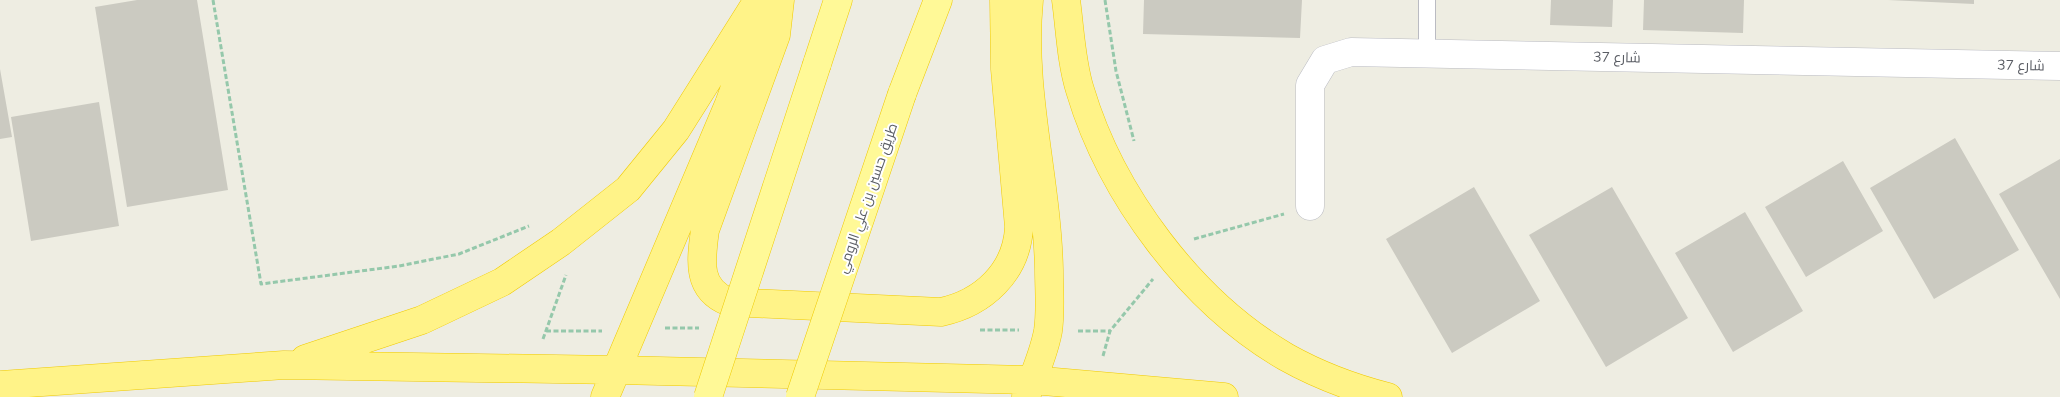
<svg xmlns="http://www.w3.org/2000/svg" width="2060" height="397" viewBox="0 0 2060 397" font-family="Mulish,Cairo,sans-serif">
	<style>
		.building { fill: #cbcac1 }
		.lines { fill: none; stroke-linecap: round; stroke-linejoin: round }
		.service-casing { stroke: #babbc2; stroke-width: 18 }
		.minor-casing { stroke: #babbc2; stroke-width: 29 }
		.trunk-casing { stroke: #f0ca00; stroke-width: 29 }
		.motorway-casing { stroke: #f0ca00; stroke-width: 29 }
		.path { stroke: #95c8ab; stroke-width: 3; stroke-dasharray: 5 2.5; stroke-linecap: butt }
		.service { stroke: #fff; stroke-width: 16 }
		.minor { stroke: #fff; stroke-width: 28 }
		.trunk { stroke: #fff997; stroke-width: 28 }
		.motorway { stroke: #fff388; stroke-width: 28 }
		.trunk-bridge-casing { stroke: #f0ca00; stroke-width: 29; stroke-linecap: butt }
		.trunk-bridge { stroke: #fff997; stroke-width: 28 }
		.labels { text-anchor: middle; stroke-width: 4; stroke-linejoin: round; paint-order: stroke }
		.street-label { font-size: 14px; fill: #5a5d64; stroke: #fff }
	</style>
	<rect width="100%" height="100%" fill="#eeede2"/>
	<path class="building" d="M137 0H197L228 190 127 207 95 7Z
		M1144 0H1302L1300 38 1143 34Z
		M1551 0H1613L1612 27 1550 25Z
		M1644 0H1744L1743 33 1643 30Z
		M1888 0H1974V4Z
		M0 69 12 137 0 139Z
		M99 102 119 226 31 241 11 117Z
		M1955 138 2019 250 1934 299 1870 188Z
		M2060 159V299L1999 194Z
		M1843 161 1883 231 1806 277 1765 207Z
		M1474 187 1540 301 1452 353 1386 239Z
		M1612 187 1688 318 1606 367 1529 235Z
		M1745 212 1803 311 1733 352 1675 253Z"/>
	<g class="lines">
		<g class="service-casing">
			<path id="service" d="M1427 53V0"/>
		</g>
		<g class="minor-casing">
			<path id="minor" d="M1310 206V85L1325 60 1351 52 2060 66"/>
		</g>
		<g class="trunk-casing">
			<path id="trunk" d="M817 64 838 0
				M902 94 938 0"/>
		</g>
		<g class="motorway-casing">
			<path id="motorway" d="M780 0 776 35 705 230C701 260 696 289 729 302L941 312C983 303 1017 272 1019 227L1005 69 1004 0
				M1066 0C1070 29 1071 61 1080 90 1111 194 1191 302 1286 357 1318 375 1353 388 1388 397
				M305 359 422 320 502 282 561 242 628 189 676 130 758 0
				M0 385 284 365 617 370 1032 380 1224 397
				M1026 396C1034 376 1044 353 1048 331 1051 311 1049 290 1049 270 1047 179 1020 91 1029 0
				M605 397 729 104 761 16"/>
		</g>
		<path class="path" d="M213 0 261 284 399 266 459 254 529 226
			M1105 0 1116 71 1134 141
			M1194 239 1284 214
			M665 328H699
			M980 330H1019
			M546 331H602
			M1078 331H1110
			M543 339 566 275
			M1103 356 1110 331 1153 279"/>
		<use href="#service" class="service"/>
		<use href="#minor" class="minor"/>
		<use href="#trunk" class="trunk"/>
		<use href="#motorway" class="motorway"/>
		<g class="trunk-bridge-casing">
			<path id="trunk-bridge" d="M708 397 817 64
				M800 397 902 94"/>
		</g>
		<use href="#trunk-bridge" class="trunk-bridge"/>
	</g>
	<g class="labels">
		<g class="street-label">
			<text transform="translate(1617 57) rotate(1)" y="5">شارع 37</text>
			<text transform="translate(2021 65) rotate(1)" y="5">شارع 37</text>
			<text transform="translate(867 198) rotate(-71)" y="5">طريق حسين بن علي الرومي</text>
		</g>
	</g>
</svg>
